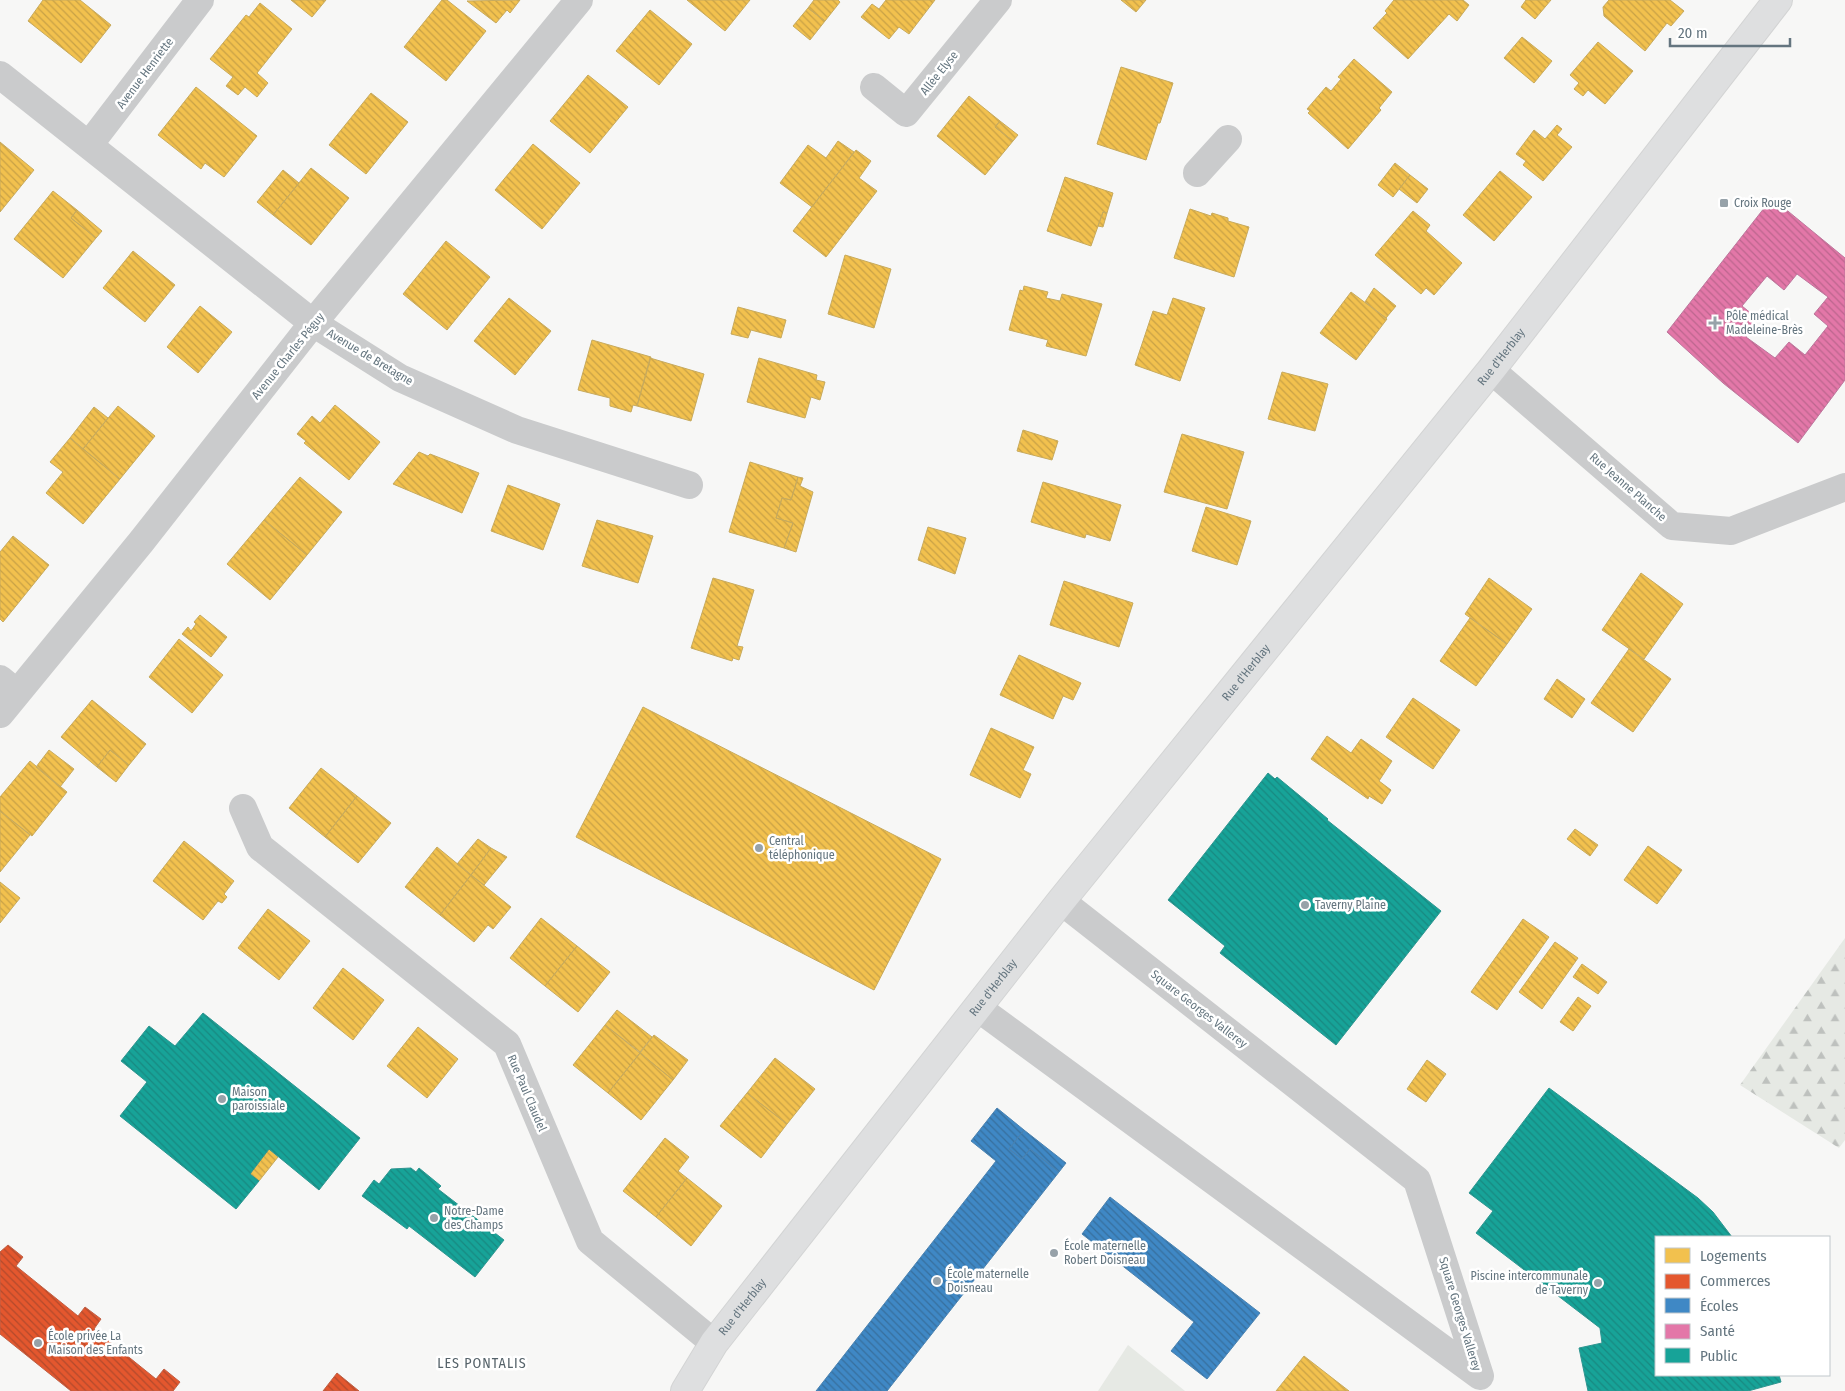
<svg xmlns="http://www.w3.org/2000/svg" width="1845" height="1391" viewBox="0 0 1845 1391" font-family="'Fira Sans Condensed',sans-serif">
	<style>
		.green { fill: #e6e9e4 }
		.forest { fill: url(#forest-firs) }
		.homes { fill: url(#homes-back-hatch); stroke: #c7aa5d }
		.shops { fill: url(#shops-back-hatch); stroke: #be6046 }
		.schools { fill: url(#schools-back-hatch); stroke: #4a82b0 }
		.health { fill: url(#health-back-hatch); stroke: #bd769c; fill-rule: evenodd }
		.public { fill: url(#public-back-hatch); stroke: #2e9590 }
		.lines { fill: none; stroke-linecap: round; stroke-linejoin: round }
		.secondary-casing { stroke: #d3d4d4; stroke-width: 30 }
		.street { stroke: #cacbcc; stroke-width: 28 }
		.secondary { stroke: #dedfe0; stroke-width: 28 }
		.poi-dot { fill: #97a2a9; stroke: #fff; stroke-width: 2 }
		.labels { text-anchor: middle; stroke-width: 5; stroke-linejoin: round; paint-order: stroke }
		.street-label { font-size: 12px; fill: #64757f; stroke: #fff }
		.poi-label { font-size: 12px; fill: #64757f; stroke: #fff; text-anchor: start }
		.neighbourhood-label { font-size: 14px; letter-spacing: 1px; fill: #56636a; stroke: #fff }
	</style>
	<defs>
		<pattern id="forest-firs" width="22" height="20" patternUnits="userSpaceOnUse" patternTransform="scale(1.25)"><rect width="22" height="20" fill="#e6e9e4"/><path d="M5 1l3.5 6h-7zM16 11l3.5 6h-7z" fill="#bec1be"/></pattern>
		<pattern id="homes-back-hatch" width="6" height="6" patternUnits="userSpaceOnUse" patternTransform="scale(1.25)"><rect width="6" height="6" fill="#f2c14e"/><path d="M-1 5l2 2M0 0l6 6M5-1l2 2" fill="none" stroke="#c8a146"/></pattern>
		<pattern id="shops-back-hatch" width="6" height="6" patternUnits="userSpaceOnUse" patternTransform="scale(1.25)"><rect width="6" height="6" fill="#e4572e"/><path d="M-1 5l2 2M0 0l6 6M5-1l2 2" fill="none" stroke="#b24a2c"/></pattern>
		<pattern id="schools-back-hatch" width="6" height="6" patternUnits="userSpaceOnUse" patternTransform="scale(1.25)"><rect width="6" height="6" fill="#3f88c5"/><path d="M-1 5l2 2M0 0l6 6M5-1l2 2" fill="none" stroke="#376f9d"/></pattern>
		<pattern id="health-back-hatch" width="6" height="6" patternUnits="userSpaceOnUse" patternTransform="scale(1.25)"><rect width="6" height="6" fill="#e377a8"/><path d="M-1 5l2 2M0 0l6 6M5-1l2 2" fill="none" stroke="#bc668e"/></pattern>
		<pattern id="public-back-hatch" width="6" height="6" patternUnits="userSpaceOnUse" patternTransform="scale(1.25)"><rect width="6" height="6" fill="#17a398"/><path d="M-1 5l2 2M0 0l6 6M5-1l2 2" fill="none" stroke="#188981"/></pattern>
	</defs>
	<rect width="100%" height="100%" fill="#f7f7f6"/>
	<path class="green" d="M1128 1345 1185 1391H1098Z"/>
	<path class="forest" d="M1845 938V1140L1839 1148 1740 1085Z"/>
	<path class="homes" d="M43 0H80L111 25 81 63 28 21Z
		M291 0H326L312 17Z
		M442 0H447L486 31 446 81 404 47Z
		M520 0 510 13 507 10 496 23 467 1Z
		M687 0H750L725 31Z
		M814 0H838L840 2 825 21 808 8Z
		M886 0H935L909 34 899 27 889 39 861 17 872 4 879 9Z
		M1121 0H1146L1136 12Z
		M1394 0H1463L1469 5 1457 21 1449 14 1408 59 1373 28 1387 13 1385 11Z
		M1526 0H1551L1535 19 1521 7Z
		M1609 0H1670L1684 11 1671 26 1667 23 1645 51 1604 16 1603 7Z
		M260 3 292 29 257 73 268 83 257 97 245 87 238 95 226 86 233 77 210 59 246 15 249 17Z
		M808 8 825 21 810 40 793 26Z
		M650 10 692 44 659 85 616 51Z
		M1522 37 1552 61 1534 83 1504 58Z
		M1598 42 1633 71 1605 104 1588 90 1583 96 1574 89 1579 83 1570 75Z
		M1354 59 1392 92 1379 108 1381 110 1348 149 1308 113 1310 111 1307 109 1326 87 1331 91 1341 79 1338 77Z
		M1121 67 1173 83 1160 123H1158L1146 160 1097 144Z
		M588 75 628 107 590 153 550 121Z
		M196 87 257 136 224 177 205 163 201 169 158 135Z
		M371 93 408 122 366 174 329 145Z
		M969 96 1000 121 995 127 1013 141 985 175 937 136Z
		M1000 121 1018 135 1013 141 995 127Z
		M1557 125 1562 129 1557 135 1572 147 1543 181 1523 165 1526 161 1516 154 1534 130 1545 139Z
		M838 141 854 152 812 207 780 183 808 145 826 158Z
		M0 142 34 170 0 212Z
		M533 144 580 183 542 229 495 190Z
		M856 150 871 161 859 178 877 191 826 257 793 231Z
		M1395 163 1410 175 1393 197 1378 185Z
		M311 168 349 198 311 245 273 215Z
		M283 170 299 183 273 215 257 202Z
		M1500 171 1532 197 1494 241 1463 215Z
		M1410 175 1428 189 1417 203 1399 189Z
		M1065 177 1113 193 1107 213 1103 212 1091 246 1047 231Z
		M53 191 77 210 71 218 96 238 63 278 14 239Z
		M1190 209 1211 216 1212 213 1228 218V221L1249 227 1234 277 1174 258Z
		M77 210 102 231 96 238 71 218Z
		M1413 211 1430 225 1426 231 1462 263 1434 295 1426 288 1421 294 1375 255Z
		M1103 212 1107 213 1103 227 1098 226Z
		M446 241 490 277 447 330 403 294Z
		M133 251 175 285 145 322 103 288Z
		M845 255 891 269 874 328 828 314Z
		M1024 286 1048 292 1046 298 1060 301 1062 294 1102 304 1086 356 1046 346 1048 340 1009 330 1020 290 1023 291Z
		M1374 288 1396 306 1386 318 1365 302Z
		M1351 292 1387 319 1356 360 1320 333Z
		M509 298 551 331 515 375 474 341Z
		M1173 298 1205 308 1180 381 1135 365 1153 311 1167 315Z
		M200 306 232 332 198 373 167 347Z
		M738 307 786 320 781 338 751 330 748 338 731 334Z
		M592 340 651 357 637 406 633 405 631 412 610 406V398L578 390Z
		M650 358 704 374 691 421 637 406Z
		M759 358 817 375 816 380 825 382 820 400 811 397 805 418 747 402Z
		M1282 372 1328 384 1315 431 1268 419Z
		M335 405 380 442 349 480 304 443 306 441 297 434 312 416 320 423Z
		M118 406 155 436 120 479 83 449Z
		M94 407 108 418 83 449 70 438Z
		M1023 430 1058 441 1052 460 1017 451Z
		M1182 434 1244 452 1227 509 1164 492Z
		M70 438 120 479 83 524 46 493 63 472 50 462Z
		M419 452 428 456 430 454 479 473 462 513 393 484Z
		M750 462 798 477 791 500 782 498 776 518 793 523 784 548 729 532Z
		M300 477 342 512 307 555 264 520Z
		M798 477 803 478 800 486 813 492 796 552 784 548 793 523 776 518 782 498 791 500Z
		M1043 482 1121 505 1110 541 1086 534 1085 538 1031 522Z
		M508 485 560 504 543 550 491 531Z
		M1206 507 1251 521 1237 565 1192 551Z
		M264 520 307 555 270 600 227 564Z
		M597 520 653 536 638 583 582 566Z
		M928 527 966 538 955 574 918 560Z
		M13 536 49 565 3 622 0 619V552Z
		M1641 573 1683 604 1644 659 1602 630Z
		M713 578 754 590 737 646 743 647 739 660 733 658 732 661 691 648Z
		M1489 578 1532 609 1507 644 1465 614Z
		M1064 581 1133 603 1119 647 1050 625Z
		M200 615 227 637 211 657 182 634 188 627 191 631 196 624 194 622Z
		M1470 618 1507 644 1476 686 1440 661Z
		M179 639 223 675 192 713 149 677Z
		M1629 649 1671 679 1633 732 1591 703Z
		M1019 655 1081 683 1073 700 1063 696 1053 719 1000 695Z
		M1557 679 1585 699 1572 718 1544 699Z
		M1413 698 1460 730 1433 769 1386 737Z
		M92 700 146 744 129 765 110 750 97 767 61 737Z
		M643 707 941 859 874 990 576 837Z
		M991 728 1034 747 1023 770 1031 774 1020 798 970 775Z
		M1327 736 1351 753 1361 739 1392 761 1379 781 1391 790 1382 804 1369 796 1368 799 1311 759Z
		M49 750 74 769 60 787 36 767Z
		M110 750 129 765 116 782 97 767Z
		M30 761 67 792 32 836 0 811V797Z
		M321 768 357 796 325 837 289 808Z
		M357 796 391 823 358 863 325 837Z
		M0 811 30 835 0 872Z
		M1575 829 1598 845 1590 856 1567 839Z
		M478 839 491 848 471 875 457 864Z
		M184 841 234 881 224 894 227 897 222 903 218 901 203 920 153 881Z
		M1648 846 1682 870 1657 904 1624 880Z
		M437 847 471 875 440 915 405 887Z
		M491 848 507 857 484 885 471 875Z
		M471 875 511 907 493 929 488 925 474 942 440 915Z
		M0 882 20 898 0 923Z
		M268 909 310 941 279 980 238 948Z
		M541 918 577 946 545 986 510 958Z
		M1523 919 1549 937 1497 1010 1471 992Z
		M1555 942 1578 958 1542 1009 1519 992Z
		M577 946 610 972 578 1012 545 986Z
		M1582 964 1607 982 1598 994 1573 977Z
		M343 968 384 1000 353 1040 313 1008Z
		M1578 997 1591 1006 1573 1031 1560 1022Z
		M617 1010 652 1037 640 1052 605 1025Z
		M605 1025 640 1053 608 1093 573 1065Z
		M418 1027 458 1059 427 1098 387 1066Z
		M654 1035 688 1060 673 1080 640 1053Z
		M640 1053 673 1080 641 1120 608 1093Z
		M775 1058 815 1089 787 1124 747 1093Z
		M1427 1060 1446 1074 1426 1102 1407 1089Z
		M747 1093 787 1124 761 1158 720 1126Z
		M665 1138 689 1157 678 1171 687 1178 656 1217 623 1191Z
		M269 1149 278 1157 259 1181 250 1174Z
		M687 1178 722 1206 691 1246 656 1217Z
		M1304 1356 1349 1391H1276Z"/>
	<path class="shops" d="M8 1245 23 1257 16 1266 78 1316 85 1307 101 1319 94 1329 156 1379 164 1369 180 1382 173 1391H71L0 1334V1252Z
		M337 1373 359 1391H323Z"/>
	<path class="schools" d="M997 1108 1024 1130 1009 1149 1022 1159 1030 1149 1059 1172 887 1391H816L996 1161 971 1141Z
		M1024 1130 1066 1163 1059 1172 1030 1149 1022 1159 1009 1149Z
		M1110 1197 1260 1313 1207 1379 1171 1351 1194 1322 1082 1234Z"/>
	<path class="health" d="M1772 198 1845 258V380L1798 443 1723 383 1667 332ZM1797 274 1828 297 1814 314 1828 326 1805 355 1789 342 1775 358 1746 337 1758 319 1742 306 1767 276 1784 290Z"/>
	<path class="public" d="M1268 773 1275 779 1277 777 1328 819 1327 820 1441 911 1336 1045 1220 953 1225 946 1168 900Z
		M203 1013 360 1138 319 1190 269 1149 250 1174 259 1181 236 1209 120 1116 147 1082 121 1061 149 1026 175 1046Z
		M1549 1088 1698 1198 1713 1212 1732 1237H1656V1375H1779L1781 1382 1748 1391H1588L1579 1348 1602 1343 1600 1328 1476 1233 1493 1211 1469 1193Z
		M411 1168 416 1172 419 1168 441 1186 438 1189 504 1240 475 1277 409 1226 407 1229 362 1196 374 1180 379 1184 391 1169Z"/>
	<g class="lines">
		<g class="secondary-casing">
			<g id="secondary">
				<path id="s1" d="M685 1391 714 1343 1061 901 1491 370 1778 0"/>
			</g>
		</g>
		<path class="street" d="M0 75 313 323 400 378 517 430 689 485
			M874 87 906 113 998 0
			M89 145 200 0
			M1197 173 1228 139
			M1491 370 1672 526 1731 531 1845 487
			M0 679 17 693
			M0 714 141 542 313 323 579 0
			M243 808 260 847 507 1044 590 1241 714 1343
			M978 1008 1480 1376 1417 1180 1061 901"/>
		<use href="#secondary" class="secondary"/>
	</g>
	<g class="poi-dot">
		<rect x="1719" y="198" width="10" height="10" rx="2.5"/>
		<path d="M1712.5 315.5h5v5h5v5h-5v5h-5v-5h-5v-5h5z"/>
		<circle cx="759" cy="848" r="5"/>
		<circle cx="1305" cy="905" r="5"/>
		<circle cx="222" cy="1099" r="5"/>
		<circle cx="434" cy="1218" r="5"/>
		<circle cx="1054" cy="1253" r="5"/>
		<circle cx="937" cy="1281" r="5"/>
		<circle cx="1598" cy="1283" r="5"/>
		<circle cx="38" cy="1343" r="5"/>
	</g>
	<g class="labels">
		<g class="street-label">
			<text transform="translate(145 73) rotate(-53)" y="4">Avenue Henriette</text>
			<text transform="translate(939 73) rotate(-51)" y="4">Allée Elyse</text>
			<text transform="translate(288 356) rotate(-51)" y="4">Avenue Charles Péguy</text>
			<text transform="translate(370 357) rotate(31)" y="4">Avenue de Bretagne</text>
			<text dy="4" stroke="none"><textPath href="#s1" startOffset="1318">Rue d'Herblay</textPath></text>
			<text transform="translate(1628 487) rotate(41)" y="4">Rue Jeanne Planche</text>
			<text dy="4" stroke="none"><textPath href="#s1" startOffset="912">Rue d'Herblay</textPath></text>
			<text dy="4" stroke="none"><textPath href="#s1" startOffset="508">Rue d'Herblay</textPath></text>
			<text transform="translate(1199 1009) rotate(38)" y="4">Square Georges Vallerey</text>
			<text transform="translate(527 1093) rotate(67)" y="4">Rue Paul Claudel</text>
			<text dy="4" stroke="none"><textPath href="#s1" startOffset="102">Rue d'Herblay</textPath></text>
			<text transform="translate(1460 1314) rotate(73)" y="4">Square Georges Vallerey</text>
		</g>
		<g class="poi-label">
			<text x="1734" y="207">Croix Rouge</text>
			<text x="1726" y="320">Pôle médical<tspan x="1726" dy="14">Madeleine-Brès</tspan></text>
			<text x="769" y="845">Central<tspan x="769" dy="14">téléphonique</tspan></text>
			<text x="1315" y="909">Taverny Plaine</text>
			<text x="232" y="1096">Maison<tspan x="232" dy="14">paroissiale</tspan></text>
			<text x="444" y="1215">Notre-Dame<tspan x="444" dy="14">des Champs</tspan></text>
			<text x="1064" y="1250">École maternelle<tspan x="1064" dy="14">Robert Doisneau</tspan></text>
			<text x="947" y="1278">École maternelle<tspan x="947" dy="14">Doisneau</tspan></text>
			<text x="1588" y="1280" text-anchor="end">Piscine intercommunale<tspan x="1588" dy="14">de Taverny</tspan></text>
			<text x="48" y="1340">École privée La<tspan x="48" dy="14">Maison des Enfants</tspan></text>
		</g>
		<g class="neighbourhood-label">
			<text x="482" y="1368">LES PONTALIS</text>
		</g>
	</g>
	<rect x="1655" y="1236" width="175" height="140" fill="#ffffff" stroke="#c1c8cc"/>
	<rect x="1665" y="1248" width="25" height="15" fill="#f2c14e" stroke="#c1c8cc"/>
	<text x="1700" y="1261" font-size="15" fill="#64757f">Logements</text>
	<rect x="1665" y="1274" width="25" height="15" fill="#e4572e" stroke="#c1c8cc"/>
	<text x="1700" y="1286" font-size="15" fill="#64757f">Commerces</text>
	<rect x="1665" y="1298" width="25" height="15" fill="#3f88c5" stroke="#c1c8cc"/>
	<text x="1700" y="1311" font-size="15" fill="#64757f">Écoles</text>
	<rect x="1665" y="1324" width="25" height="15" fill="#e377a8" stroke="#c1c8cc"/>
	<text x="1700" y="1336" font-size="15" fill="#64757f">Santé</text>
	<rect x="1665" y="1348" width="25" height="15" fill="#17a398" stroke="#c1c8cc"/>
	<text x="1700" y="1361" font-size="15" fill="#64757f">Public</text>
	<path d="M1670 38v8h120v-8" fill="none" stroke="#64757f" stroke-width="2.5"/>
	<text x="1678" y="38" font-size="15" fill="#64757f" stroke="#ffffff" stroke-width="4" paint-order="stroke">20 m</text>
</svg>
